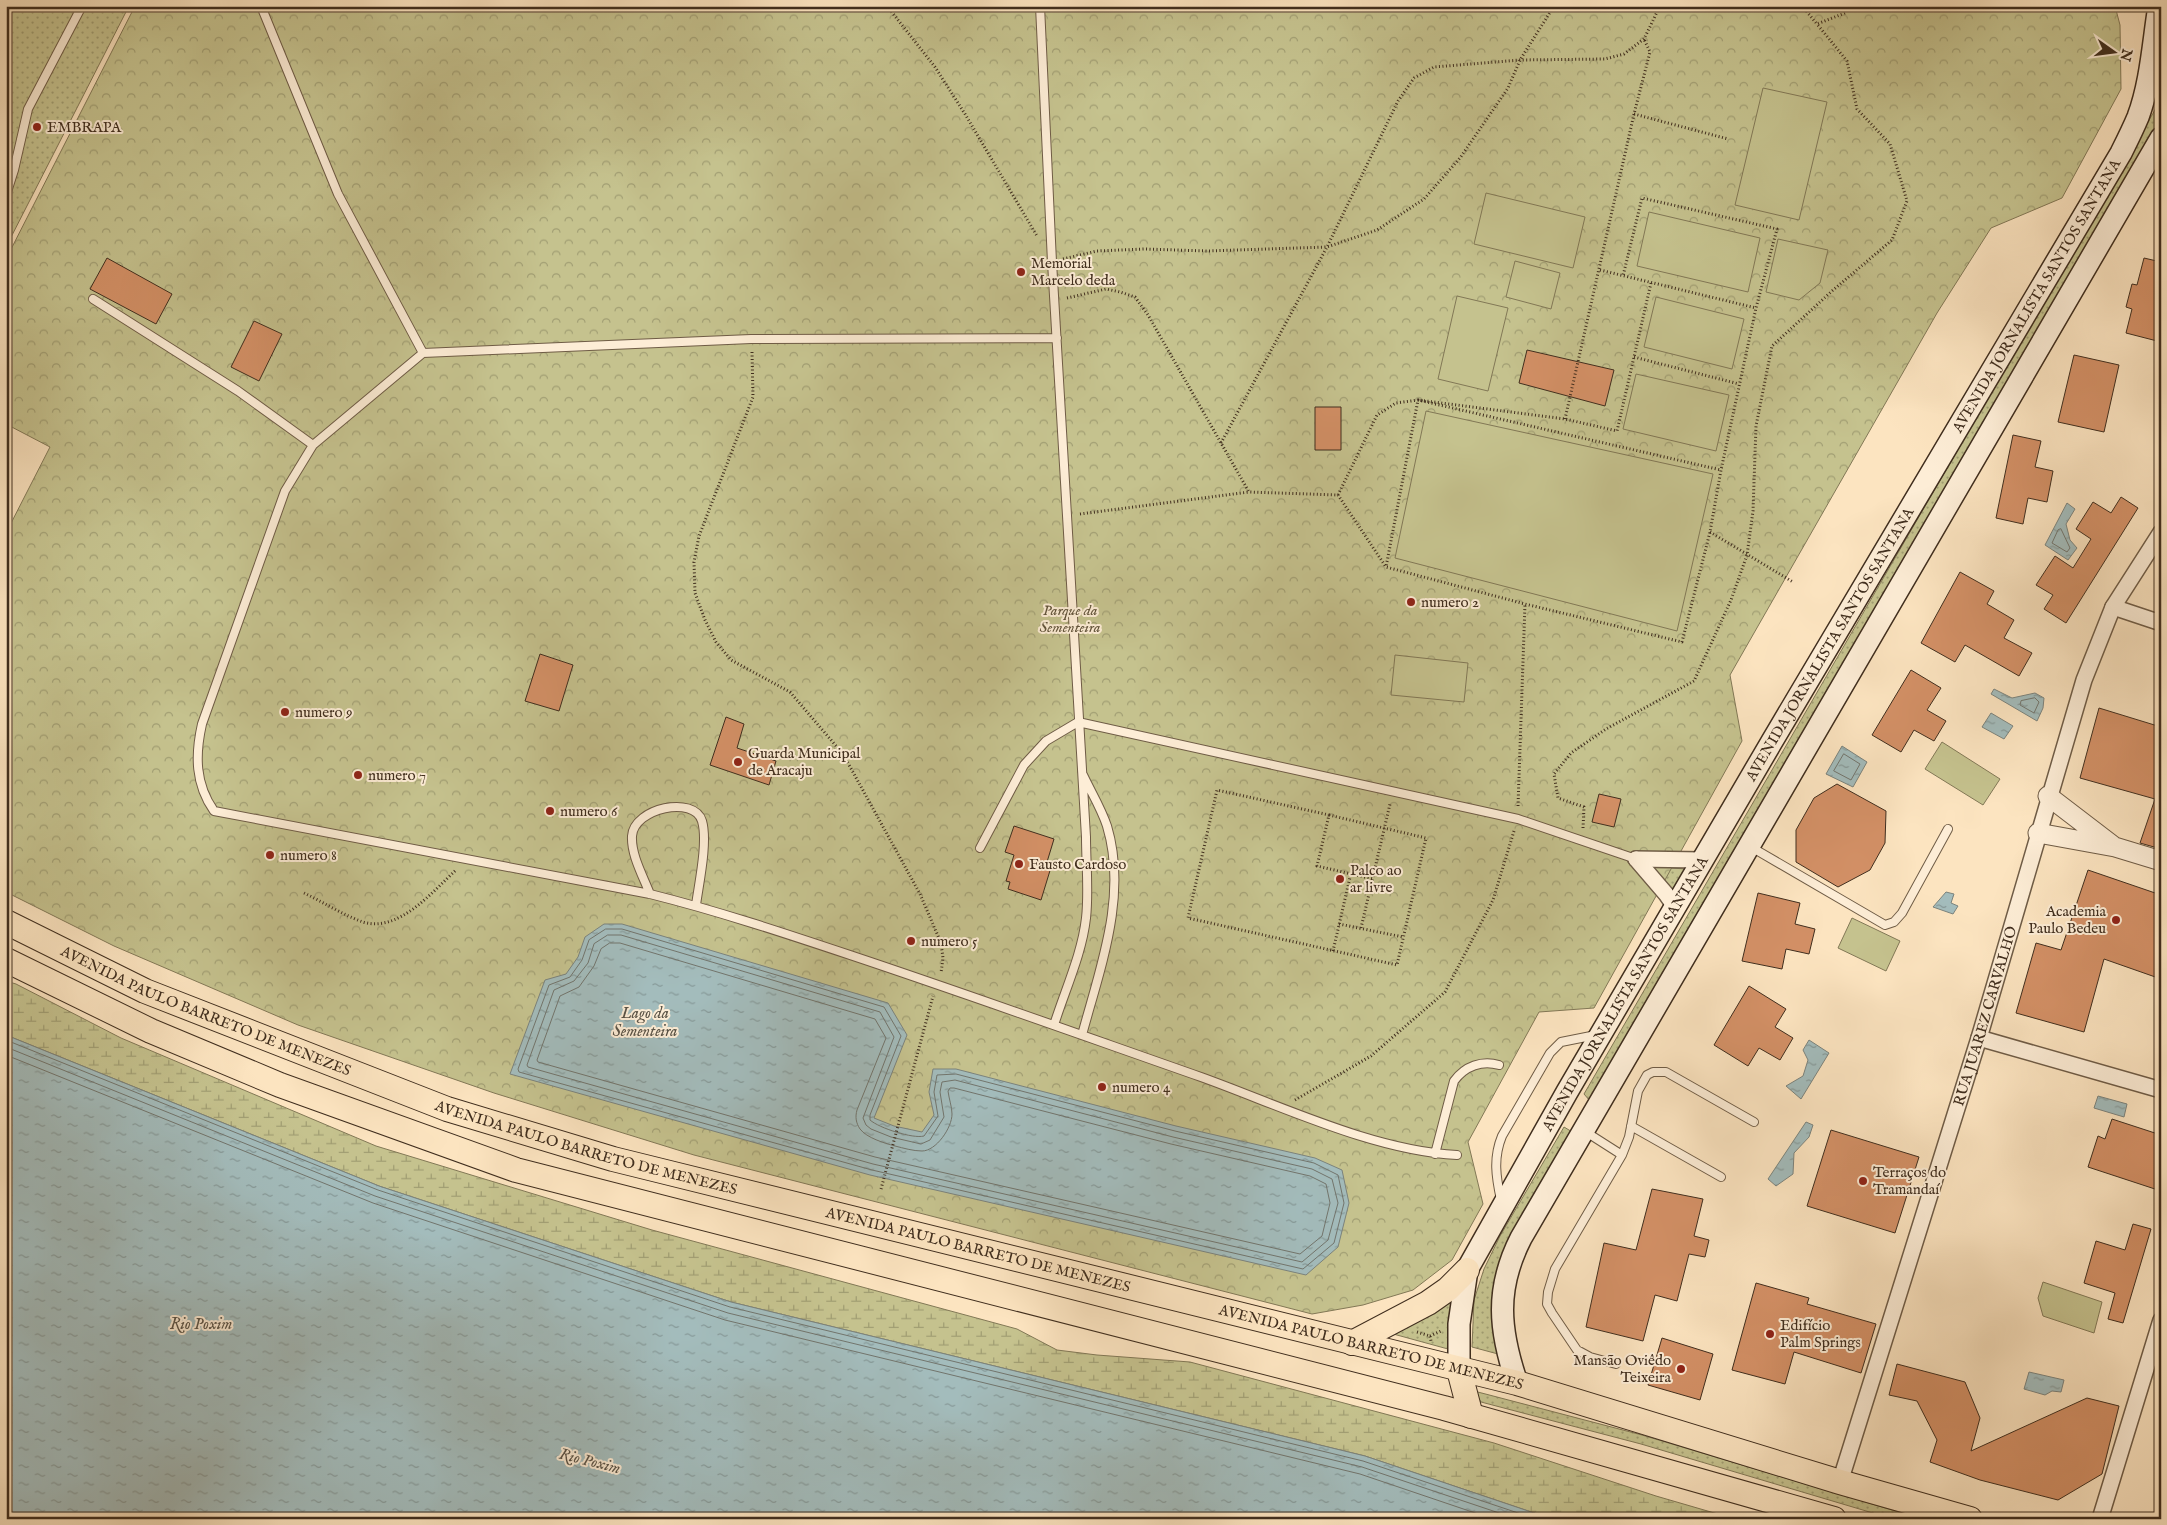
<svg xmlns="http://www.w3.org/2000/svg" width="2167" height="1525" viewBox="0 0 2167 1525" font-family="'IM FELL English',serif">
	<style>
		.grass { fill: url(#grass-dots); stroke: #827856 }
		.forest { fill: url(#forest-crowns); stroke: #827856 }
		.wetland { fill: url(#wetland-marsh); stroke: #827856 }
		.pitch { fill: #c5c28e; stroke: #827856 }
		.water { fill: url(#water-ripples); stroke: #7b837d }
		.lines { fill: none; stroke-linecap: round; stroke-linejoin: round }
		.shore { stroke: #72756d; stroke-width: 1 }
		.building { fill: #d39066; stroke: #402e1e }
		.service-casing { stroke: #6f5c46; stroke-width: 10 }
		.minor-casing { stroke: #6f5c46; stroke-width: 18 }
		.tertiary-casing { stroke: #6f5c46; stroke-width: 21 }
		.secondary-casing { stroke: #402e1e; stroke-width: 24 }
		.primary-casing { stroke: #402e1e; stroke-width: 26 }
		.path { stroke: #402e1e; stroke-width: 3; stroke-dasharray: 1 2.5; stroke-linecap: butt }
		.service { stroke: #fdedd6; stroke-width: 8 }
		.minor { stroke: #fdedd6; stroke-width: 15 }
		.tertiary { stroke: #fdedd6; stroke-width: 19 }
		.secondary { stroke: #fdedd6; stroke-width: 21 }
		.primary { stroke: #fce4c0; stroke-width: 24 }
		.poi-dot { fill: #8f2418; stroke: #fdedd6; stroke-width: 2 }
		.labels { text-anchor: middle; stroke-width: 4; stroke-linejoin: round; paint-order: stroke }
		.poi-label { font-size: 15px; fill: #402e1e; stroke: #fdedd6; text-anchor: start }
		.street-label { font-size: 15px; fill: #402e1e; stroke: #fdedd6 }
		.park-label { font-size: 15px; font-style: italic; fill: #61533a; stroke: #fdedd6 }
		.water-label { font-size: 16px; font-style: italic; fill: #595246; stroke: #fdedd6 }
	</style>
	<defs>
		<pattern id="grass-dots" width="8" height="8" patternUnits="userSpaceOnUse" patternTransform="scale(1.25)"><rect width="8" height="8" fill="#c5c28e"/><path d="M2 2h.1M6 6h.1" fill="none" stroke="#a19e73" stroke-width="1.8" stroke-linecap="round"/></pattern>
		<pattern id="forest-crowns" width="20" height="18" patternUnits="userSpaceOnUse" patternTransform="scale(1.25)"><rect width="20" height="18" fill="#c5c28e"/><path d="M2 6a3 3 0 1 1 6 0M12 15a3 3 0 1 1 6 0" fill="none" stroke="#a19e73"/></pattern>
		<pattern id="wetland-marsh" width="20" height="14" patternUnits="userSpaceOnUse" patternTransform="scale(1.25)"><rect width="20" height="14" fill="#c5c28e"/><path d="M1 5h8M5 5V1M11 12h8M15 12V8" fill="none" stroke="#a19e73"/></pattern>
		<pattern id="water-ripples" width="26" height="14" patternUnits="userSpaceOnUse" patternTransform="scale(1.25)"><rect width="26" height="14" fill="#a3bcbc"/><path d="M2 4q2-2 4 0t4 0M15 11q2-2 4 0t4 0" fill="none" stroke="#869998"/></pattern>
	</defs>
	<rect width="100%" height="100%" fill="#fce4c0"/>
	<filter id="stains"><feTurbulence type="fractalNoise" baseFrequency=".004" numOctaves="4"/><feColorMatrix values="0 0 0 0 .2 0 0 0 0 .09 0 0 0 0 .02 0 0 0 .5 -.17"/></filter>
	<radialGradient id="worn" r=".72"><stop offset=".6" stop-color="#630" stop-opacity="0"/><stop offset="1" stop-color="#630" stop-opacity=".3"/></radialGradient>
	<path class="grass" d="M6 6H129L6 247Z
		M2161 67V128L1590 1101 1584 1094 2159 103Z
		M1652 867 1687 869 1673 894Z
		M1564 1127 1574 1133 1515 1232 1498 1354 1472 1347 1474 1300 1484 1269 1500 1236Z
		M1456 1292 1448 1349 1386 1332Z
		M1474 1391 1642 1435 1922 1519H1893L1641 1444 1481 1402Z"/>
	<path class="forest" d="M135 6H2115L2120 25 2121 89 2062 198 1991 228 1937 313 1730 675 1742 741 1594 1008 1539 1012 1468 1142 1483 1204 1452 1260 1413 1290 1363 1305 1312 1314 694 1155 494 1093 298 1025 114 946 6 892V533L50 447 6 424V259Z"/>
	<path class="wetland" d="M6 981 16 984 121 1038 376 1146 652 1230 1017 1329 1057 1350 1097 1355 1190 1362 1494 1443 1656 1496 1735 1519H1552L1365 1456 731 1302 379 1186 6 1035Z"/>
	<path class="pitch" d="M1763 88 1827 102 1799 220 1735 205Z
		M1486 193 1585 217 1573 268 1474 244Z
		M1649 212 1760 238 1748 292 1637 266Z
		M1778 239 1828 250 1820 283 1799 300 1766 292Z
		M1515 261 1560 273 1551 309 1506 297Z
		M1457 296 1508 308 1488 391 1438 379Z
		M1656 297 1744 319 1732 369 1644 347Z
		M1636 374 1729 395 1716 451 1623 429Z
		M1426 411 1713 474 1677 631 1395 558Z
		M1395 655 1468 663 1464 702 1391 695Z
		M1942 742 2000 779 1983 805 1925 769Z
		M1852 918 1900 941 1886 971 1838 948Z
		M2043 1282 2102 1302 2094 1333 2043 1316 2038 1298Z"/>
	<path class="water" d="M2067 503 2075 509 2066 524 2070 540 2077 548 2068 560 2045 545Z
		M1994 689 2012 698 2035 693 2044 698 2043 708 2037 721 1991 694Z
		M1991 713 2013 726 2004 739 1982 727Z
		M1842 746 1867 762 1853 787 1826 774Z
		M1946 892 1954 894 1951 903 1958 906 1953 914 1933 907Z
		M604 924H622L888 1003 907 1035 874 1118 894 1126 922 1132 934 1115 929 1092 933 1069H956L1176 1126 1315 1158 1342 1170 1349 1203 1338 1247 1306 1275 870 1175 510 1074 545 980 566 974 578 957 585 937Z
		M6 1035 379 1186 731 1302 1365 1456 1552 1519H6Z
		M1809 1040 1829 1053 1801 1099 1786 1086 1803 1076 1808 1060 1803 1050Z
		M2098 1096 2127 1104 2124 1117 2094 1108Z
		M1806 1122 1813 1125 1809 1137 1794 1153 1793 1174 1776 1186 1768 1179Z
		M2029 1372 2064 1380 2061 1392 2052 1391 2045 1395 2024 1389Z"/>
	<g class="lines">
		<path class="shore" d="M2061 529 2070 548 2067 552 2052 543 2058 530Z
			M2035 698 2039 702 2034 713 2020 705 2021 701Z
			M1844 754 1860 764 1851 780 1834 771Z
			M606 929H622L884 1007 901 1036 870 1115V1120C879 1128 913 1139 924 1136L938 1116 934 1092 937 1075 956 1074 1175 1131 1314 1163 1338 1175 1344 1203 1334 1243 1303 1269 872 1170 519 1072 518 1069 549 985 570 977 582 960 589 940Z
			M608 935H621L880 1012 894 1037 863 1118 866 1125 871 1129 891 1137 921 1144 930 1140 944 1117 940 1092 942 1082 955 1080 1173 1137 1312 1169 1332 1179 1338 1203 1328 1240 1302 1262 873 1164 528 1067 527 1065 554 990 574 981 588 963 594 944Z
			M610 943H620L875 1019 886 1038 857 1110C855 1117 856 1123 860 1129 867 1138 884 1143 895 1146 903 1148 913 1151 922 1151 936 1151 952 1128 952 1114 952 1107 949 1099 948 1091L950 1088H954L1171 1144 1310 1176 1326 1184 1330 1203 1322 1236 1300 1254 875 1157 538 1062 537 1060 560 996 579 987 594 966 601 949Z
			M6 1040 378 1190 730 1307 1363 1461 1536 1519
			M6 1047 375 1196 728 1313 1362 1467 1517 1519
			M6 1055 373 1203 725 1320 1360 1474 1493 1519"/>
	</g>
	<path class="building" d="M107 258 172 294 156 324 90 289Z
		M2144 258 2161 262V342L2126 333 2132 309 2126 307 2132 284 2137 285Z
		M254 321 282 334 259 381 231 367Z
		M1527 350 1614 370 1605 406 1519 383Z
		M2074 355 2119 365 2104 432 2058 422Z
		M1315 407H1341V450H1315Z
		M2013 435 2041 441 2035 467 2053 471 2047 502 2028 498 2023 524 1996 518Z
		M2121 497 2138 508 2066 623 2044 609 2053 595 2036 585 2055 556 2073 568 2091 539 2076 529 2093 502 2111 513Z
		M1960 572 1994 591 1987 604 2014 620 2004 638 2032 653 2019 676 1965 645 1955 662 1921 643Z
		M540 654 573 665 559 711 525 701Z
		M1911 670 1941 688 1927 710 1946 721 1934 741 1914 730 1901 752 1872 735Z
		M2099 708 2161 727V849L2140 843 2155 799 2080 778Z
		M726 717 744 724 737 748 776 761 769 785 710 765Z
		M1837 784 1886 811 1885 843 1870 870 1838 887 1796 862V830L1814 798Z
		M1599 794 1621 799 1614 827 1592 822Z
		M1014 826 1054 839 1047 862 1052 864 1041 900 1008 889 1010 882 1006 881 1014 855 1005 852Z
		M2088 870 2161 895V979L2104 959 2084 1032 2016 1013 2036 943 2061 950Z
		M1758 893 1800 903 1795 924 1815 929 1809 954 1786 949 1782 969 1742 961Z
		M1749 986 1786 1009 1775 1027 1793 1038 1780 1060 1759 1048 1748 1066 1714 1045Z
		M2112 1119 2161 1135V1191L2088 1167 2098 1136 2105 1139Z
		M1831 1130 1919 1157 1895 1233 1807 1206Z
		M1652 1189 1703 1199 1694 1236 1709 1240 1705 1257 1689 1254 1677 1301 1655 1295 1643 1341 1586 1327 1604 1243 1636 1250Z
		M2133 1224 2151 1229 2123 1323 2108 1319 2115 1293 2084 1283 2096 1241 2125 1250Z
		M1756 1283 1809 1298 1807 1304 1876 1324 1861 1373 1794 1352 1785 1384 1732 1370Z
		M1662 1338 1713 1354 1700 1400 1648 1385Z
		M1897 1364 1965 1382 1980 1418 1971 1451 2087 1398 2119 1406 2102 1474 2058 1500 1980 1480 1930 1462 1937 1440 1917 1401 1889 1395Z"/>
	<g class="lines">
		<g class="service-casing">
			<path id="service" d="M261 6 338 194 423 353
				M1040 6 1052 262 1086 837C1086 863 1089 892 1086 918 1082 954 1065 990 1054 1025
				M6 195 14 170 28 109 82 6
				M93 299 238 391 313 445
				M1057 338 751 339 423 353 313 445 285 491 202 724C195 755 195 784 214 811L650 894C718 911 784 933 850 955 967 994 1084 1036 1201 1077 1279 1105 1374 1151 1457 1155
				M1751 847 1885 925 1894 922 1902 913 1948 829
				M980 848 1024 765 1046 741 1078 722 1518 819 1636 859
				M650 894C643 876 631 855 632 836 634 808 694 795 702 821 708 842 699 883 696 905
				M1082 1035C1100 968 1128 896 1107 826 1101 808 1091 792 1083 775
				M1631 1126 1721 1177
				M1586 1132 1622 1155 1555 1269 1548 1292 1547 1304 1552 1313 1577 1350 1590 1357 1616 1364
				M1435 1154 1454 1081C1465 1066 1482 1060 1499 1065
				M1622 1155 1629 1137 1638 1091 1647 1075 1653 1072H1666L1754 1122
				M1501 1200C1496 1177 1493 1158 1502 1136L1550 1053 1561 1042 1596 1035"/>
		</g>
		<g class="minor-casing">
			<g id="minor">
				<path d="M2113 607 2161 623"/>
				<path d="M1636 859 1702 860"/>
				<path d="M1636 859 1666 894 1675 907"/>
				<path d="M1979 1038 2161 1090"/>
				<path id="s1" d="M1840 1482 1979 1038 2084 680 2113 607 2161 532"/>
				<path d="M2100 1519 2161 1320"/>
			</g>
		</g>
		<g class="tertiary-casing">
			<path id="tertiary" d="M2048 796 2112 845
				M2038 833 2115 847 2161 861"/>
		</g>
		<g class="secondary-casing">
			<g id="secondary">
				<path id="s2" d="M1459 1370V1324L1467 1270 1567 1092 1771 743 2121 153C2127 141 2133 129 2138 117 2151 82 2153 43 2159 6"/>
				<path d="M1517 1383C1499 1330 1495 1289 1521 1238L2161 138"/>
			</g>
		</g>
		<g class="primary-casing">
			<g id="primary">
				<path id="s3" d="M6 922 145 991 447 1109 613 1159 1517 1383 1840 1482 1970 1519"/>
				<path d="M6 960 151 1031 280 1085 516 1170 1444 1408 1834 1519"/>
				<path d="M1352 1343 1428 1303 1448 1289 1467 1270"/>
				<path d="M1459 1370 1471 1416"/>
			</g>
		</g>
		<path class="path" d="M887 6 935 67 965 114 1037 236
			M1802 6 1817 24 1845 13 1851 6
			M1634 114 1728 139
			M1063 259 1097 251 1145 249 1207 251 1327 247 1377 230 1424 199 1460 158 1508 88 1520 60 1554 6
			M1600 270 1756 308
			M1651 283 1617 431 1565 419 1418 400 1721 470
			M1067 298 1106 289 1120 292 1135 297 1148 315 1249 492 1338 495 1386 567
			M752 352 753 397 699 536 694 562 695 593 705 620 716 642 731 660 790 692 843 754 920 894 941 943 943 958 941 973
			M1634 357 1739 384
			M1565 419 1634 114 1650 52 1644 39
			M1221 443 1327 247 1398 101 1414 78 1434 67 1520 60 1605 59 1624 54 1644 39 1660 6
			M1338 495 1377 415 1396 403 1418 400 1386 567 1525 604 1682 642 1710 532 1721 470 1756 308 1777 229 1642 198 1623 276
			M1080 514 1249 492
			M1710 532 1793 582
			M1518 806 1525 604
			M1329 815 1426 838 1397 965 1188 918 1217 790 1329 815 1317 866 1373 879
			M1583 828 1584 807 1558 798 1554 774 1571 753 1606 729 1694 681 1731 600 1747 555 1753 511 1756 426 1772 346 1832 291 1892 240 1907 201 1890 144 1857 109 1847 61 1817 24
			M304 893C323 902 343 915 363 922 399 933 433 891 456 870
			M1339 924 1403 937
			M1361 928 1390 804
			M1333 951 1351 873
			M1295 1100 1371 1056 1445 992 1493 900 1514 831
			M881 1189 933 996
			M1417 1332 1430 1336 1431 1341
			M1430 1336 1441 1331"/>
		<use href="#service" class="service"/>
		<use href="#minor" class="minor"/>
		<use href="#tertiary" class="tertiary"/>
		<use href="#secondary" class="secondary"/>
		<use href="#primary" class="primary"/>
	</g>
	<g class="poi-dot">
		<circle cx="37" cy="127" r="5"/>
		<circle cx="1021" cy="272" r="5"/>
		<circle cx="1411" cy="602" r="5"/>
		<circle cx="285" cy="712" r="5"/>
		<circle cx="738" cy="762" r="5"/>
		<circle cx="358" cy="775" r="5"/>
		<circle cx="550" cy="811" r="5"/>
		<circle cx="270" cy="855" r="5"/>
		<circle cx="1019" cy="864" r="5"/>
		<circle cx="1340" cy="879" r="5"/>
		<circle cx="2116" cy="920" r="5"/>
		<circle cx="911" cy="941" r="5"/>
		<circle cx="1102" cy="1087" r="5"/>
		<circle cx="1863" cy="1181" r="5"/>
		<circle cx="1770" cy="1334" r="5"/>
		<circle cx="1681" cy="1369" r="5"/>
	</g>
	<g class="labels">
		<g class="poi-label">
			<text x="47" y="132">EMBRAPA</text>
			<text x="1031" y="268">Memorial<tspan x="1031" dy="17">Marcelo deda</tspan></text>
			<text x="1421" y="607">numero 2</text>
			<text x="295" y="717">numero 9</text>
			<text x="748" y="758">Guarda Municipal<tspan x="748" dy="17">de Aracaju</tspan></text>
			<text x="368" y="780">numero 7</text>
			<text x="560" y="816">numero 6</text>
			<text x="280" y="860">numero 8</text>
			<text x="1029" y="869">Fausto Cardoso</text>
			<text x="1350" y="875">Palco ao<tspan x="1350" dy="17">ar livre</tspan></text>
			<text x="2106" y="916" text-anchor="end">Academia<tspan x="2106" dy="17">Paulo Bedeu</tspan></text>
			<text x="921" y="946">numero 5</text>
			<text x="1112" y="1092">numero 4</text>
			<text x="1873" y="1177">Terraços do<tspan x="1873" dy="17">Tramandaí</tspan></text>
			<text x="1780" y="1330">Edifício<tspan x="1780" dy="17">Palm Springs</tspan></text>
			<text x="1671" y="1365" text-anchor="end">Mansão Oviêdo<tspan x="1671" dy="17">Teixeira</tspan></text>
		</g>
		<g class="street-label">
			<text dy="5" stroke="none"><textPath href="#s2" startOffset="1229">AVENIDA JORNALISTA SANTOS SANTANA</textPath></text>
			<text dy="5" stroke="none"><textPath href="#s2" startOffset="824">AVENIDA JORNALISTA SANTOS SANTANA</textPath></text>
			<text dy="5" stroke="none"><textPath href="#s2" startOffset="419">AVENIDA JORNALISTA SANTOS SANTANA</textPath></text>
			<text dy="5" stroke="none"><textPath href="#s3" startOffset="219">AVENIDA PAULO BARRETO DE MENEZES</textPath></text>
			<text dy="5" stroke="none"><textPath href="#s1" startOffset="488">RUA JUAREZ CARVALHO</textPath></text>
			<text dy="5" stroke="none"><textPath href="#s3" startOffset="624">AVENIDA PAULO BARRETO DE MENEZES</textPath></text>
			<text dy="5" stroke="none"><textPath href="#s3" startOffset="1029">AVENIDA PAULO BARRETO DE MENEZES</textPath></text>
			<text dy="5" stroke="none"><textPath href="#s3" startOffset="1434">AVENIDA PAULO BARRETO DE MENEZES</textPath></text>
		</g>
		<g class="park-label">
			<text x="1070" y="615">Parque da<tspan x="1070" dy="17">Sementeira</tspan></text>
		</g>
		<g class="water-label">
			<text x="645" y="1018">Lago da<tspan x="645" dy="18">Sementeira</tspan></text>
			<text x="201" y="1329">Rio Poxim</text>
			<text transform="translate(590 1460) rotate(14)" y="6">Rio Poxim</text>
		</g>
	</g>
	<rect width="2167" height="1525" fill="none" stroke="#fce4c0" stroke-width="25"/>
	<rect x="8" y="8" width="2152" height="1510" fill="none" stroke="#402e1e" stroke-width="2.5"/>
	<rect x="12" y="12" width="2142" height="1500" fill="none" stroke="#402e1e"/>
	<g transform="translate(2114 52) rotate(104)" stroke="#fdedd6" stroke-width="4" paint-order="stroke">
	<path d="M0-4L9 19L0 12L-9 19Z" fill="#402e1e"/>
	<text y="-8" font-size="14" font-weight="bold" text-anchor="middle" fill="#402e1e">N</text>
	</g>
	<rect width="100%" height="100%" filter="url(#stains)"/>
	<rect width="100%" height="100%" fill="url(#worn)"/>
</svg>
